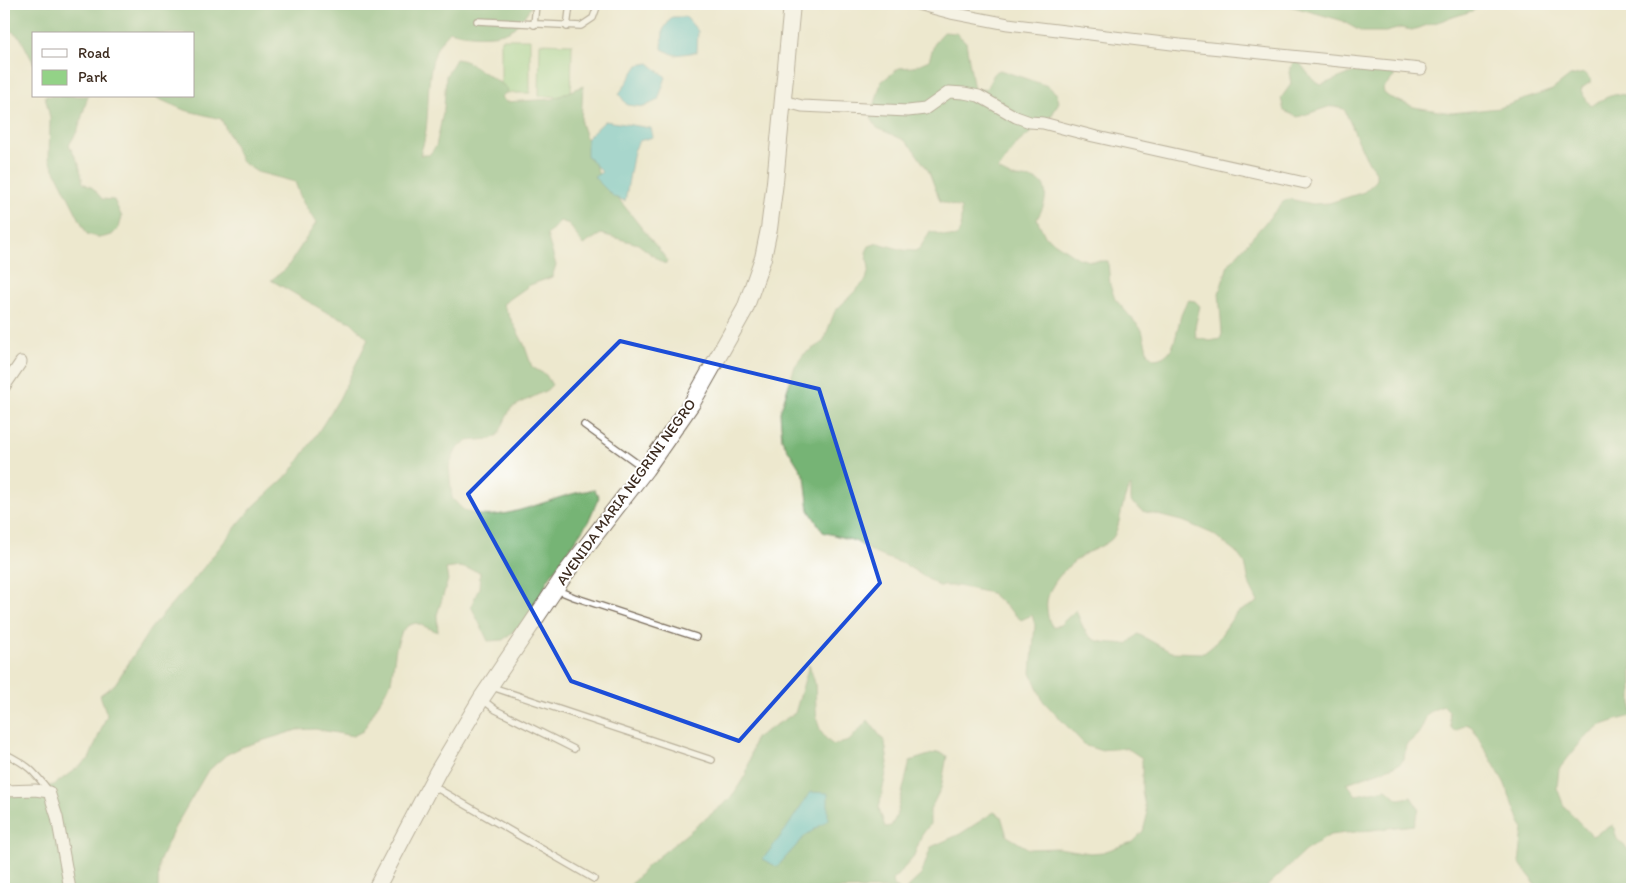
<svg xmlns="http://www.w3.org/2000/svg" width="1636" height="893" viewBox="0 0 1636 893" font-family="Itim,sans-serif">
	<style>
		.green { fill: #93d287; stroke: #677e52 }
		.forest { fill: #76b474; stroke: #586f49; fill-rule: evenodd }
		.water { fill: #54c2cb; stroke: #487674 }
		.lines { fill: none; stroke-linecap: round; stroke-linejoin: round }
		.lane-casing { stroke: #796c5c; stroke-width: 8 }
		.street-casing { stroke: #796c5c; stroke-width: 13 }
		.secondary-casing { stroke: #796c5c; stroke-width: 18 }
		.lane { stroke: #fff; stroke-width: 5.5 }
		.street { stroke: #fff; stroke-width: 11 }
		.secondary { stroke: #fff; stroke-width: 16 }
		.marked { fill: none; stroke: #1d4ed8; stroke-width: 4; stroke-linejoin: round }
		.labels { text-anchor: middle; stroke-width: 4; stroke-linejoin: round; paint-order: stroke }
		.street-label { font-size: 15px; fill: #3b2a1e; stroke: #fff }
	</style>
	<rect width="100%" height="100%" fill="#fff"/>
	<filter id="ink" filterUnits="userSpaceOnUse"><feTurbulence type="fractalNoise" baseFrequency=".02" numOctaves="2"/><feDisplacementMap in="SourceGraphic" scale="10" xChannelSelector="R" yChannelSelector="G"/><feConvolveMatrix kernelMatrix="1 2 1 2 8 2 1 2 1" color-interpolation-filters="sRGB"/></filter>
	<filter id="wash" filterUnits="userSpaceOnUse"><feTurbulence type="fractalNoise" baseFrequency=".0096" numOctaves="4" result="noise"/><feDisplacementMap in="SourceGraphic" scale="20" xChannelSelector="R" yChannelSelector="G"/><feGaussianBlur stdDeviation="1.12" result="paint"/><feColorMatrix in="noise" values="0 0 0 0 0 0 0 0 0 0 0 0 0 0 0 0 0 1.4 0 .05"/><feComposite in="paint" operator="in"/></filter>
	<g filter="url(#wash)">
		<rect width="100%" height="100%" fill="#ede8ce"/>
		<path class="green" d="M501 39H530V93H501Z
			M540 43 572 44 571 97 539 96Z"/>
		<path class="forest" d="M4 4H533C526 13 520 25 509 31 494 38 465 36 450 31 445 37 439 43 436 50 423 83 433 122 420 155H429L436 146 444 108 446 76 456 59 466 61 506 87 508 91 501 97 506 102 553 99 583 86 581 123 598 173 668 261 666 264 661 262 638 244 601 234 583 245 569 224 560 221 547 235 556 265 552 277 530 285 503 304 524 344 532 367 546 375 552 385 547 390 511 408 498 435 491 439 466 441 456 450 449 467 452 498C456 502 461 509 466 511 500 528 559 491 595 490L599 497 588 522 547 581 534 614 503 640 488 641 471 606 479 588 480 572 460 567 446 569 448 580 437 615 438 632 416 623 409 625 402 631 396 648 391 682 363 731 353 736 315 729 297 730 242 747 226 755 207 772 175 827 159 862 158 889H4V797H9L31 789 54 785 89 759 107 715 100 695 115 684 151 628 196 577 239 523 254 506 290 473 315 437 339 399 368 339 351 322 326 312 271 280 286 269 316 223 302 201 295 182 257 172 242 162 221 119 184 110 152 96H194V34H34V64L20 37 4 26Z
			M1283 4H1485L1472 11 1412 30 1401 28 1386 32H1362L1340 20Z
			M944 32 956 33 966 42 974 90 986 89 995 72 1000 70 1048 86 1057 94 1059 102 1052 115 1018 143 998 170 1012 177 1033 179 1043 184C1049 197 1043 208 1037 219L1045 236 1078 258 1090 261H1108L1110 285 1115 299 1142 330 1148 354 1154 359C1183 357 1173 316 1189 300L1195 301 1200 306 1195 327 1196 338 1210 341 1220 339 1222 334 1219 293 1228 265 1284 201 1289 199 1313 204 1329 203 1364 192 1376 181V172L1366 158 1344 109 1331 106 1298 117 1284 111 1281 98 1291 84 1289 72 1293 62H1299L1313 80 1321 85 1357 71 1387 70 1395 76 1383 88 1384 93 1389 97 1414 107 1451 113 1499 108 1552 90 1570 76 1584 73 1592 81 1582 88 1581 92 1591 106C1608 96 1613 92 1632 96V716L1617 720 1599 726 1586 736 1559 769 1557 788 1564 806 1592 836 1613 825 1617 839 1632 853V889H1537L1532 879 1519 863 1523 829 1504 782 1472 727 1466 724 1456 731 1451 729 1449 711 1444 706C1420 713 1429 719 1418 734 1415 738 1409 742 1406 745L1404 759 1400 764 1347 783 1356 795 1386 789 1399 799 1411 797 1419 809 1414 825 1330 835 1305 851 1264 889H906L921 875 931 847 960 834 994 812 1001 816 1007 836 1029 849 1058 848 1090 853 1103 852 1132 842 1143 831 1147 816 1142 792V758L1127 748 1099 750 1086 746 1043 701 1031 673 1035 625 1032 615 1021 620 991 593 958 586H939L904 564 876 554 855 541 823 532 809 510 805 477 782 440 780 412 795 366 804 354 823 342 835 311 866 280 869 268 866 252 869 246 878 243 903 250 915 251 920 248 930 231C961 241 961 240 961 208L940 201 929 172 914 150 904 140 877 128 871 118 881 82 899 68 913 67 929 60 935 42ZM1131 486V502L1142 511 1185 522 1213 534 1236 552 1245 564 1250 586 1258 602 1236 613 1214 645 1204 653 1171 652 1138 634 1127 644C1092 641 1089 645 1076 610L1060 625 1053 627C1048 621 1048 616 1047 609 1044 588 1068 564 1085 554 1092 550 1111 543 1114 536 1121 523 1123 493 1131 486Z
			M45 96H88L78 130 69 145 79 164 83 183 93 188 102 199 114 200 122 217 119 228 112 235 100 238 87 234 49 159 50 118Z
			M809 665C811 671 814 678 815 684 817 706 812 732 834 745L849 741 868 720 885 742 888 763 879 808 885 827 891 826 896 817 910 761 938 752 947 756 941 788 930 810V824L922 835 913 858 893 880 894 885 899 889H627L647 866 731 798 746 774 755 738 795 713Z"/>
		<path class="water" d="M672 17H686L698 31 697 52 675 55 662 49 663 30Z
			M649 63 666 77 658 100 644 107 627 105 619 94 638 65Z
			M605 121 651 128 653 137 639 141 634 151 625 201 614 197 594 177 602 172 587 156V138Z
			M810 792 828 793V820L805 836 777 867 763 859 786 829Z"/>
	</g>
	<g filter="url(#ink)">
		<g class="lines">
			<g class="lane-casing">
				<path id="lane" d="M477 21 581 26 593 18 598 4
					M534 25 536 4
					M567 27 570 4
					M584 425 645 469
					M557 590 574 597 696 637
					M492 687 712 760
					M483 700 496 710 574 749
					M4 753C28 765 33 770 49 791
					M433 786 594 879"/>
			</g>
			<g class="street-casing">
				<path id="street" d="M917 4 951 13 1008 24 1180 45 1421 69
					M783 101 802 106 908 111 925 109 949 92 964 93 979 96 1016 117 1030 122 1043 123 1093 136 1305 183
					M4 387 21 362
					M4 791 35 790 49 792 57 817 70 889"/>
			</g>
			<g class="secondary-casing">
				<path id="secondary" d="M376 889 438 771 481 699 568 570 646 469 692 403 745 309 763 258 769 229 775 182 792 4"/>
			</g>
			<use href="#lane" class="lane"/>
			<use href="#street" class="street"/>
			<use href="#secondary" class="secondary"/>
		</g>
	</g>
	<path d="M0 0H1636V893H0ZM620 341 819 389 880 583 739 741 571 681 468 494Z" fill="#ede8ce" fill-opacity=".55" fill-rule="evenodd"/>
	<path class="marked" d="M620 341 819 389 880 583 739 741 571 681 468 494Z"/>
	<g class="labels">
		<g class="street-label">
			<text transform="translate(626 492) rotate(-54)" y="5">AVENIDA MARIA NEGRINI NEGRO</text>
		</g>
	</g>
	<rect width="1636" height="893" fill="none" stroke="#fff" stroke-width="20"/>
	<rect x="32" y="32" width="162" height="65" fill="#ffffff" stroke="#b1aaa5"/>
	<rect x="42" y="49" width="25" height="8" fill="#ffffff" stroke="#b1aaa5"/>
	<text x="78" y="58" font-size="15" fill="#3b2a1e">Road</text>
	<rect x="42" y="70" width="25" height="15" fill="#93d287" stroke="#b1aaa5"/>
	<text x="78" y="82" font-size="15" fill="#3b2a1e">Park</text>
</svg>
